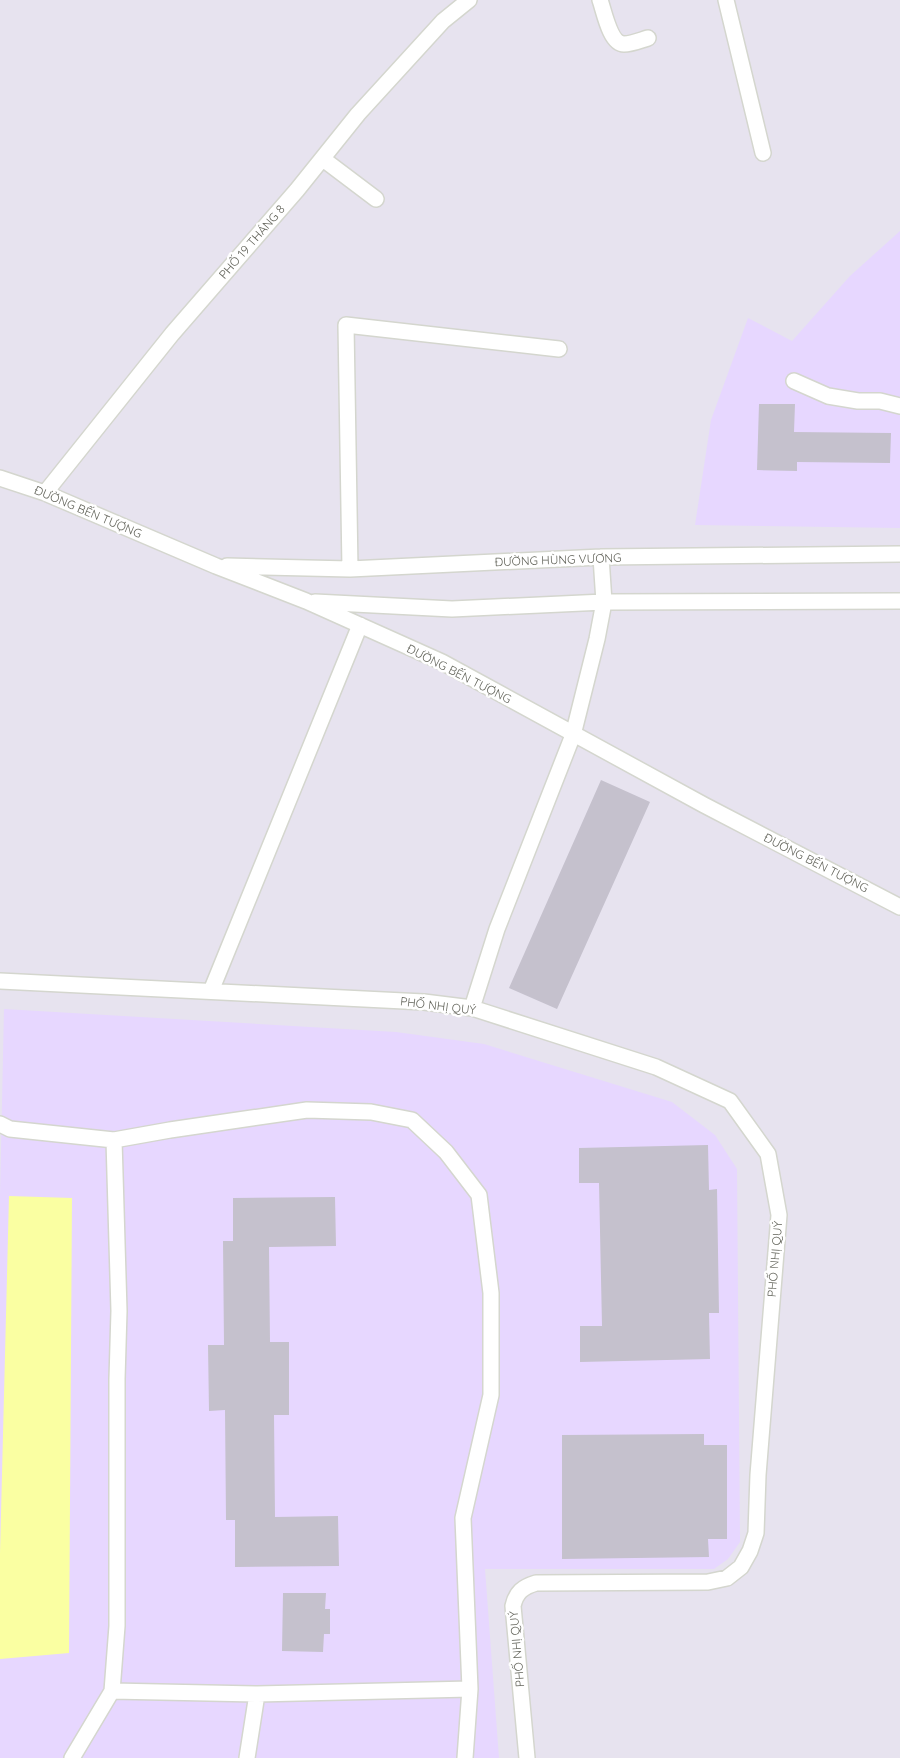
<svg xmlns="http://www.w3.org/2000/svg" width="900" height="1758" viewBox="0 0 900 1758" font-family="Quicksand,sans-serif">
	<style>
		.commercial { fill: #e7d7ff }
		.water { fill: #faffa2 }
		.building { fill: #c5c1cd }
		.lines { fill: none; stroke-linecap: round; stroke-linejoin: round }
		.minor-casing { stroke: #d4d6ce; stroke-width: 18 }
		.minor { stroke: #fff; stroke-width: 15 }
		.labels { text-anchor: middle; stroke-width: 5; stroke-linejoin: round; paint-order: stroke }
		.street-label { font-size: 12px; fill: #63645b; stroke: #fff }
	</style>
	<rect width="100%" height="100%" fill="#e7e3ef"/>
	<path class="commercial" d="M900 231V528L695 525 711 420 748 318 792 341 850 276Z
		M4 1009 396 1032 484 1044 672 1102 715 1135 737 1169 740 1542 728 1559 714 1569H485L499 1758H0V1197Z"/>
	<path class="water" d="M9 1196 72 1198 69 1653 0 1659V1554Z"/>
	<path class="building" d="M759 404H795L794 432 891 433 890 463 797 462V471L757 470Z
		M601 780 650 802 557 1009 509 988Z
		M708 1145 709 1190 717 1189 719 1313H709L710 1359 580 1362V1326H602L599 1183H579V1148Z
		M335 1197 336 1246 269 1247 270 1342H289V1415H274L275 1517 338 1516 339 1566 235 1567V1520H226L225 1410 209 1411 208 1345H224L223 1241H233V1198Z
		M704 1434V1445H727V1539H708L709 1557 562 1559V1435Z
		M283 1593H326L325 1609H330V1634H324L323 1652 282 1651Z"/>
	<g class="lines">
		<g class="minor-casing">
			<path id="minor" d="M600 0C604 11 610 44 624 44 632 44 641 40 648 38
				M726 0 763 153
				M323 159 376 199
				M794 381 828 396 858 401H880L900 406
				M0 478 45 493 216 566 306 601 442 662 704 805 900 907
				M45 493 172 334 297 190 358 114 443 21 469 0
				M227 566 350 569 601 557 900 554
				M350 569 346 325 559 349
				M315 602 452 609 604 602 900 601
				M0 981 424 1002 472 1008 656 1067 730 1101 768 1154 779 1215 758 1475 756 1533 750 1551 741 1567 727 1578 708 1582 536 1583C523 1587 516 1592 513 1606L527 1758
				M211 991 360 625
				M472 1008 497 929 573 735 597 639 604 602 601 557
				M0 1124 10 1129 114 1140 170 1130 307 1110 371 1112 412 1120 446 1152 479 1195 491 1293V1395L463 1518 470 1689 465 1758
				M112 1691 257 1694 470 1689
				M72 1758 112 1691 117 1626V1379L119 1311 114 1140
				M247 1758 257 1694"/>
		</g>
		<use href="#minor" class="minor"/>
	</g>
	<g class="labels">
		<g class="street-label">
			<text transform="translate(252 242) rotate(-49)" y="4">PHỐ 19 THÁNG 8</text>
			<text transform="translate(88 512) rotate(23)" y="4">ĐƯỜNG BẾN TƯỢNG</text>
			<text transform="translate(558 560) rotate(-2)" y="4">ĐƯỜNG HÙNG VƯƠNG</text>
			<text transform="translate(459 674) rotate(27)" y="4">ĐƯỜNG BẾN TƯỢNG</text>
			<text transform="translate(816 863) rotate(27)" y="4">ĐƯỜNG BẾN TƯỢNG</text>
			<text transform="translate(438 1006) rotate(7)" y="4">PHỐ NHỊ QUÝ</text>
			<text transform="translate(775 1259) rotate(-85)" y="4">PHỐ NHỊ QUÝ</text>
			<text transform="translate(517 1649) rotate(-95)" y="4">PHỐ NHỊ QUÝ</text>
		</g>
	</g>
</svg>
